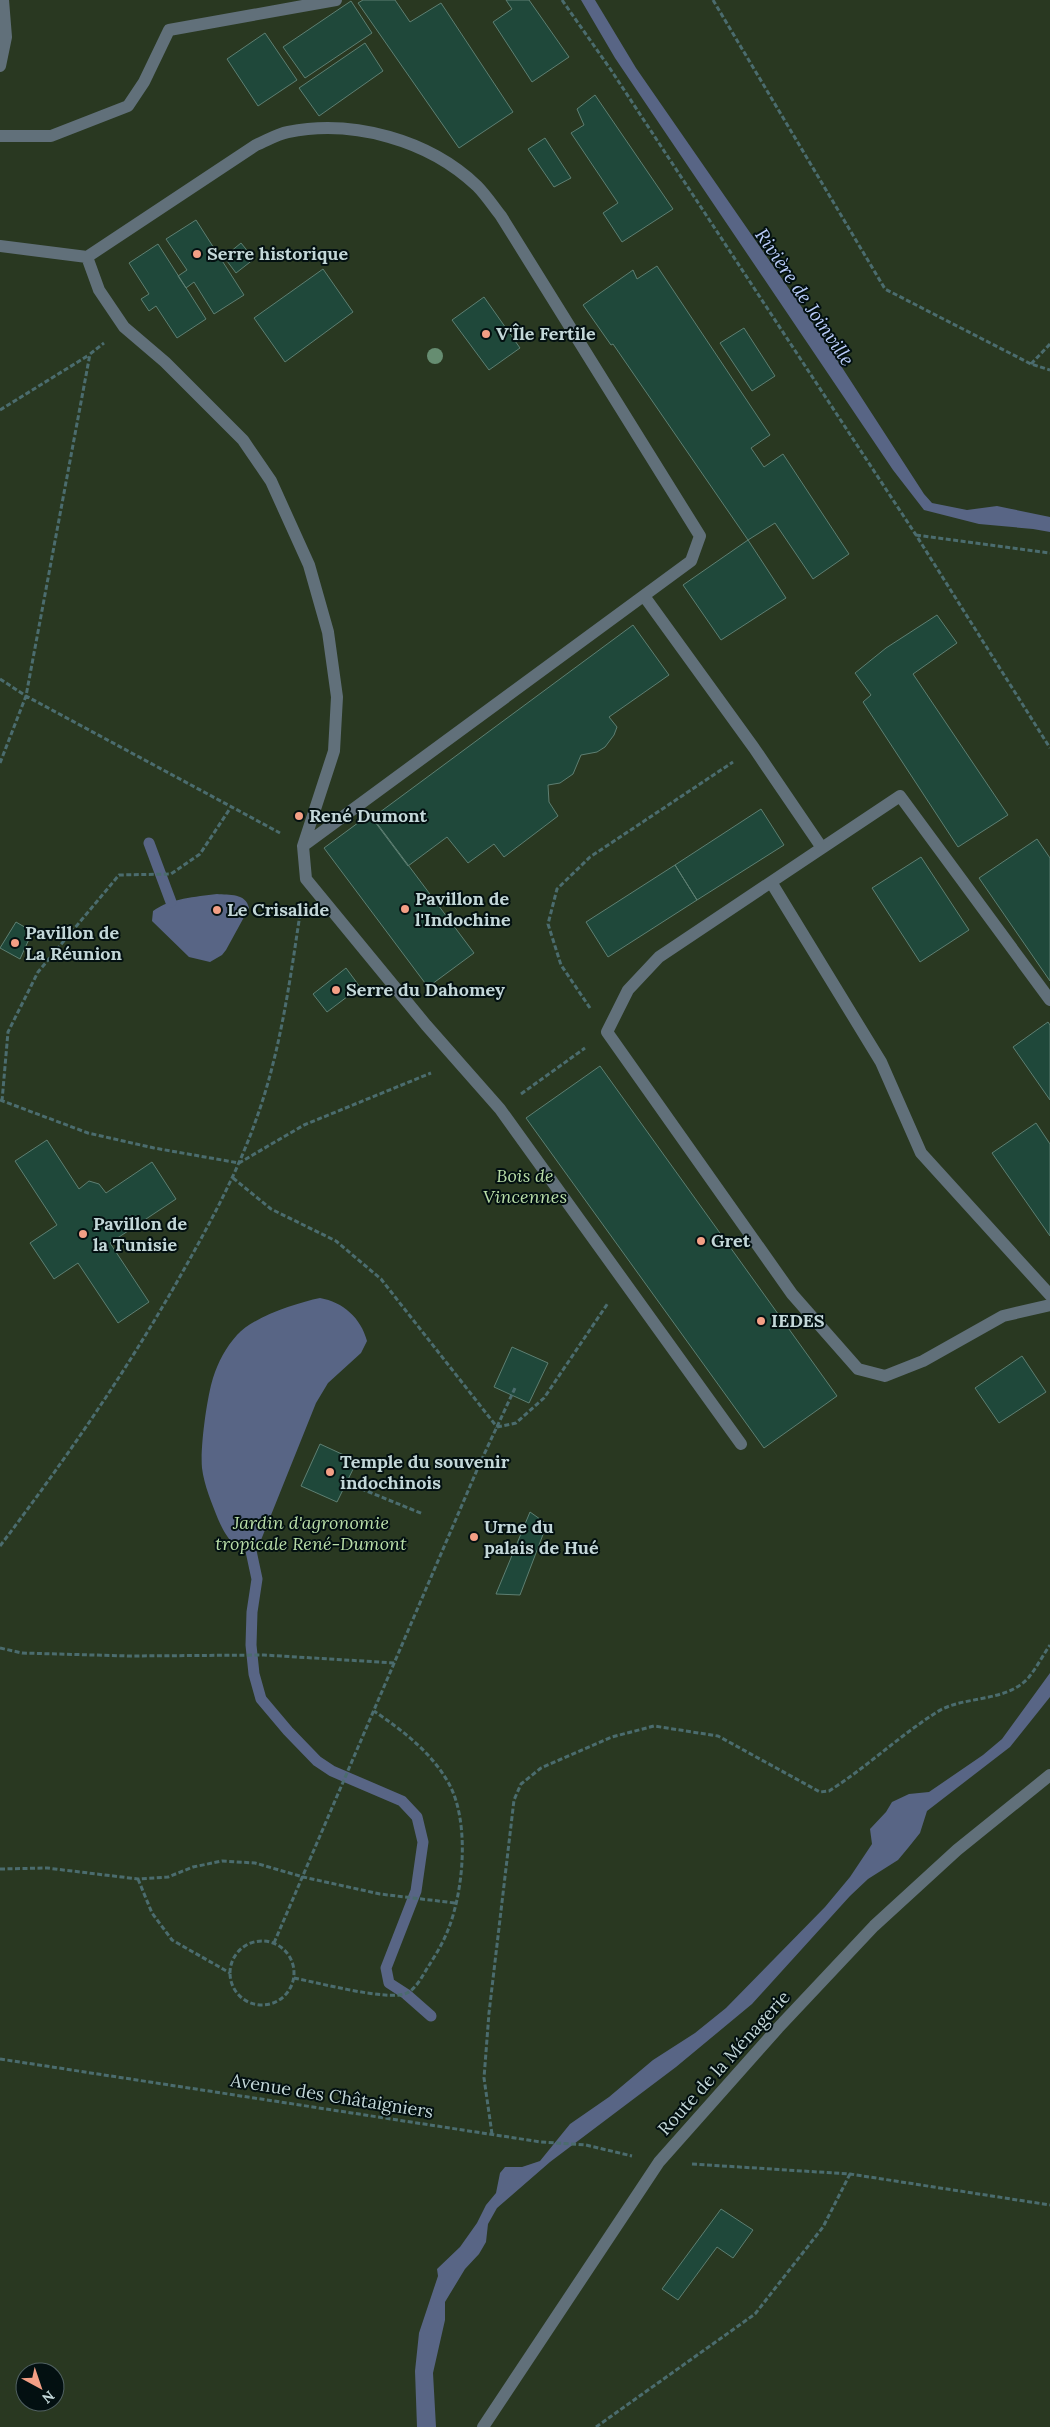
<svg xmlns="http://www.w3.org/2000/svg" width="1050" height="2427" viewBox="0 0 1050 2427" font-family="Lora,serif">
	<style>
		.green { fill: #293821; fill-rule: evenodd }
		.water { fill: #586585 }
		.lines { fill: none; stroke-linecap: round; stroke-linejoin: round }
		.stream { stroke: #586585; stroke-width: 11 }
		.building { fill: #1f483a; stroke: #5e7f72 }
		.path { stroke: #4b6c6e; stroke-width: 3; stroke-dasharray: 5 2.5; stroke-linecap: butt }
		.minor { stroke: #61707a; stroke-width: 12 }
		.tree { fill: #668d71 }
		.poi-dot { fill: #f39f85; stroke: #031011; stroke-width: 2 }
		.labels { text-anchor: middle; stroke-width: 4; stroke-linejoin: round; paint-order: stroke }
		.poi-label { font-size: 18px; font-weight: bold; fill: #c3d7d8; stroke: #031011; text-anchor: start }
		.park-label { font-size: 18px; font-style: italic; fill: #b9dea8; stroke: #031011 }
		.street-label { font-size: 18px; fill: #c3d7d8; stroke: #031011 }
		.water-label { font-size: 19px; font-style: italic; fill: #bacdfa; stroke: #031011 }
	</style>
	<rect width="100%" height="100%" fill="#012a2d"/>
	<path class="green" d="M0 0H1050V2427H0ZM25 2372H55V2402H25Z"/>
	<path class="water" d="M581 0H595L636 68 821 335 924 494 932 503 967 510 997 506 1050 517V532L1033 529 979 524 924 510 893 470 615 58Z
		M217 894C229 895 246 893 249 908L226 950 222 955 210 962 189 957 152 921 153 911C171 898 195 897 217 894Z
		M320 1298C343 1302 361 1318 367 1341L361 1353 328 1383 316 1403 259 1545 251 1551C233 1549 225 1535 218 1519 212 1504 204 1485 202 1468 200 1448 207 1397 213 1378 218 1362 226 1347 237 1335 253 1317 296 1303 320 1298Z
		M1050 1673V1697L1010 1747 927 1811 920 1833 908 1848 898 1860 868 1879 850 1896 752 2004 676 2067 550 2162 497 2208 488 2224 486 2242 479 2254 465 2269 445 2302V2320L433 2373 436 2427H417L415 2371 419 2333 438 2276 437 2269 460 2247 477 2223 486 2205 496 2193 500 2173 505 2167H522L540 2161 570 2124 609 2097 653 2060 695 2033 726 2008 825 1907 850 1877 872 1844 870 1829 886 1812 892 1802 909 1794 929 1792 983 1755 1002 1739Z"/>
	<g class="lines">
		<path class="stream" d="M149 843 171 902
			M251 1551 257 1579 252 1612 251 1645 254 1674 261 1699 288 1731 317 1761 332 1771 402 1801 417 1817 423 1842 416 1891 386 1968 389 1983 406 1994 431 2016"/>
	</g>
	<path class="building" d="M363 0H395L410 22 441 3 513 112 459 148 358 3Z
		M506 0H529L569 57 532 82 493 22 512 9Z
		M351 1 372 33 305 78 283 47Z
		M265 33 297 80 258 106 227 59Z
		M365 43 383 71 319 116 299 88Z
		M595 95 673 209 622 242 603 213 618 203 571 133 584 125 577 109Z
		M545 138 571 178 554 187 528 149Z
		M196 220 244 295 214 314 194 282 186 288 178 276 187 270 166 239Z
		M241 243 254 259 236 273 224 257Z
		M158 244 206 319 177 338 156 306 149 311 141 299 149 294 129 263Z
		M657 266 770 435 751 448 764 467 783 454 849 554 813 579 775 523 748 540 613 344 611 345 583 305 633 270 637 279Z
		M323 269 353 312 285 362 254 318Z
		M484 297 520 348 489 370 452 320Z
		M744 328 775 376 752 391 720 343Z
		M748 540 786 598 721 640 683 585Z
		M937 615 957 643 913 674 1008 815 958 847 863 702 871 695 855 673 886 648Z
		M633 625 669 675 609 717 617 727 614 735 605 747 597 752 581 755 573 774 560 783 548 785 549 802 558 816 504 857 494 844 468 863 447 837 408 866 372 818Z
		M761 809 784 845 697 900 675 865Z
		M370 814 474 953 428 987 324 848Z
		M1037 839 1050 858V981L979 878Z
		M921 857 969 930 920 962 872 888Z
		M675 865 697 900 608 957 586 922Z
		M16 922 28 929 26 934 30 937 20 959 0 948Z
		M346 968 360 987 327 1012 313 994Z
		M1048 1022 1050 1025V1100L1013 1047Z
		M600 1066 837 1396 764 1448 526 1118Z
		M1036 1123 1050 1144V1236L992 1153Z
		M47 1140 79 1189 89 1181 99 1184 106 1193 152 1162 176 1199 110 1243 149 1302 118 1323 78 1263 54 1279 30 1243 57 1225 15 1161Z
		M512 1347 548 1363 529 1403 494 1387Z
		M1022 1356 1046 1392 999 1423 975 1388Z
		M320 1444 357 1461 337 1502 301 1486Z
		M530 1512 547 1524 520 1595 496 1594Z
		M721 2209 753 2230 733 2258 717 2247 678 2300 662 2289Z"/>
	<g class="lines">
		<path class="path" d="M562 0 611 70 916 535 1050 748
			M713 0 885 289 1031 364 1050 370
			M1031 364 1050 344
			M0 410 89 355
			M916 535 1050 553
			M0 679 26 696 280 833
			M0 763 26 696 90 354 104 343
			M590 1008 561 965 548 924 557 889 590 857 733 762
			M521 1094 585 1048
			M0 1100 88 1133 154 1148 239 1163 304 1125 431 1073
			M2 1101 8 1032 38 972 119 875 171 874 200 854 231 807
			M233 1178 271 1209 336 1241 381 1279 497 1427
			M497 1427 516 1423 544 1398 608 1303
			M347 1483 423 1514
			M0 1546C66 1459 128 1369 182 1273 210 1223 238 1172 257 1117 280 1053 290 981 300 914
			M0 1648 22 1653 129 1656 264 1655 395 1663
			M0 1869 47 1868 138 1879 168 1877 193 1867 222 1861 255 1863 303 1877 380 1894 455 1903
			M138 1879 152 1913 172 1940 230 1973
			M230 1973a32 32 0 1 1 64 0a32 32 0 1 1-64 0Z
			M274 1943 480 1463 516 1386
			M294 1978C315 1982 390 2002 407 1993 416 1989 423 1975 428 1967 435 1956 443 1943 448 1930 464 1890 470 1820 448 1782 430 1751 403 1731 374 1711
			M0 2059 541 2142 586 2145 632 2156
			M492 2134 484 2078 489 2013 514 1800 521 1784 541 1768 612 1737 654 1726 718 1736 820 1792 829 1791C867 1767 899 1736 937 1712 964 1695 1007 1703 1029 1677 1037 1667 1043 1655 1050 1645
			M692 2164 850 2174 1050 2205
			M596 2427 755 2314 823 2227 850 2174"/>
		<path class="minor" d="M0 66 6 37 3 0
			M0 136H51L128 106 144 82 169 30 336 0
			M0 246 87 257 256 145C266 141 277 134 288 132 353 119 429 140 477 186 486 195 493 206 501 216L700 536 691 561 303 846
			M87 257 99 290 124 327 165 362 243 440 271 481 309 565 328 632 337 697 334 751 303 846 306 879 426 1025 500 1109 741 1444
			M644 596 754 748 822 848 659 957 628 990 607 1032 792 1294 858 1369 885 1376 923 1361 1003 1316 1050 1305
			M822 848 900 796 1050 1000
			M771 882 881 1062 921 1153 1050 1295
			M483 2427 659 2162 778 2028 874 1926 957 1850 1050 1775"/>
	</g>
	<circle class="tree" cx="435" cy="356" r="8"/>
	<g class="poi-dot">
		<circle cx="197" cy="254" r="5"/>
		<circle cx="486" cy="334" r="5"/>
		<circle cx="299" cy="816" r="5"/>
		<circle cx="405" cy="909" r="5"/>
		<circle cx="217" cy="910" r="5"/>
		<circle cx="15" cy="943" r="5"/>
		<circle cx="336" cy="990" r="5"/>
		<circle cx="83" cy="1234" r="5"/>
		<circle cx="701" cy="1241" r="5"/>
		<circle cx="761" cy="1321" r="5"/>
		<circle cx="330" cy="1472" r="5"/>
		<circle cx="474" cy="1537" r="5"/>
	</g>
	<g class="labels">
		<g class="poi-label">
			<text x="207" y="260">Serre historique</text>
			<text x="496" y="340">V'Île Fertile</text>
			<text x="309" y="822">René Dumont</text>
			<text x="415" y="905">Pavillon de<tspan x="415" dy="21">l'Indochine</tspan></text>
			<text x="227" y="916">Le Crisalide</text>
			<text x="25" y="939">Pavillon de<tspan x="25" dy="21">La Réunion</tspan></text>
			<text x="346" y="996">Serre du Dahomey</text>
			<text x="93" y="1230">Pavillon de<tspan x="93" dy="21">la Tunisie</tspan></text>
			<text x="711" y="1247">Gret</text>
			<text x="771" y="1327">IEDES</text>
			<text x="340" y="1468">Temple du souvenir<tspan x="340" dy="21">indochinois</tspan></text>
			<text x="484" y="1533">Urne du<tspan x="484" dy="21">palais de Hué</tspan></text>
		</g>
		<g class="park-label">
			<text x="525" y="1182">Bois de<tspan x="525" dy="21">Vincennes</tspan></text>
			<text x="311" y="1529">Jardin d'agronomie<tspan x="311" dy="21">tropicale René-Dumont</tspan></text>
		</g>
		<g class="street-label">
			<text transform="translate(724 2063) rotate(-48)" y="6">Route de la Ménagerie</text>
			<text transform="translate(332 2096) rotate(9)" y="6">Avenue des Châtaigniers</text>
		</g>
		<g class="water-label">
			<text transform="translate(805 297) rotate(56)" y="7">Rivière de Joinville</text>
		</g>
	</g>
	<g transform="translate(40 2387) rotate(140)"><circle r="24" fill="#031011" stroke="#506061"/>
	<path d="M0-4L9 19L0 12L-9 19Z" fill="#f39f85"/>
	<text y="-8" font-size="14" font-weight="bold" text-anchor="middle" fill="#c3d7d8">N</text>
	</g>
</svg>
